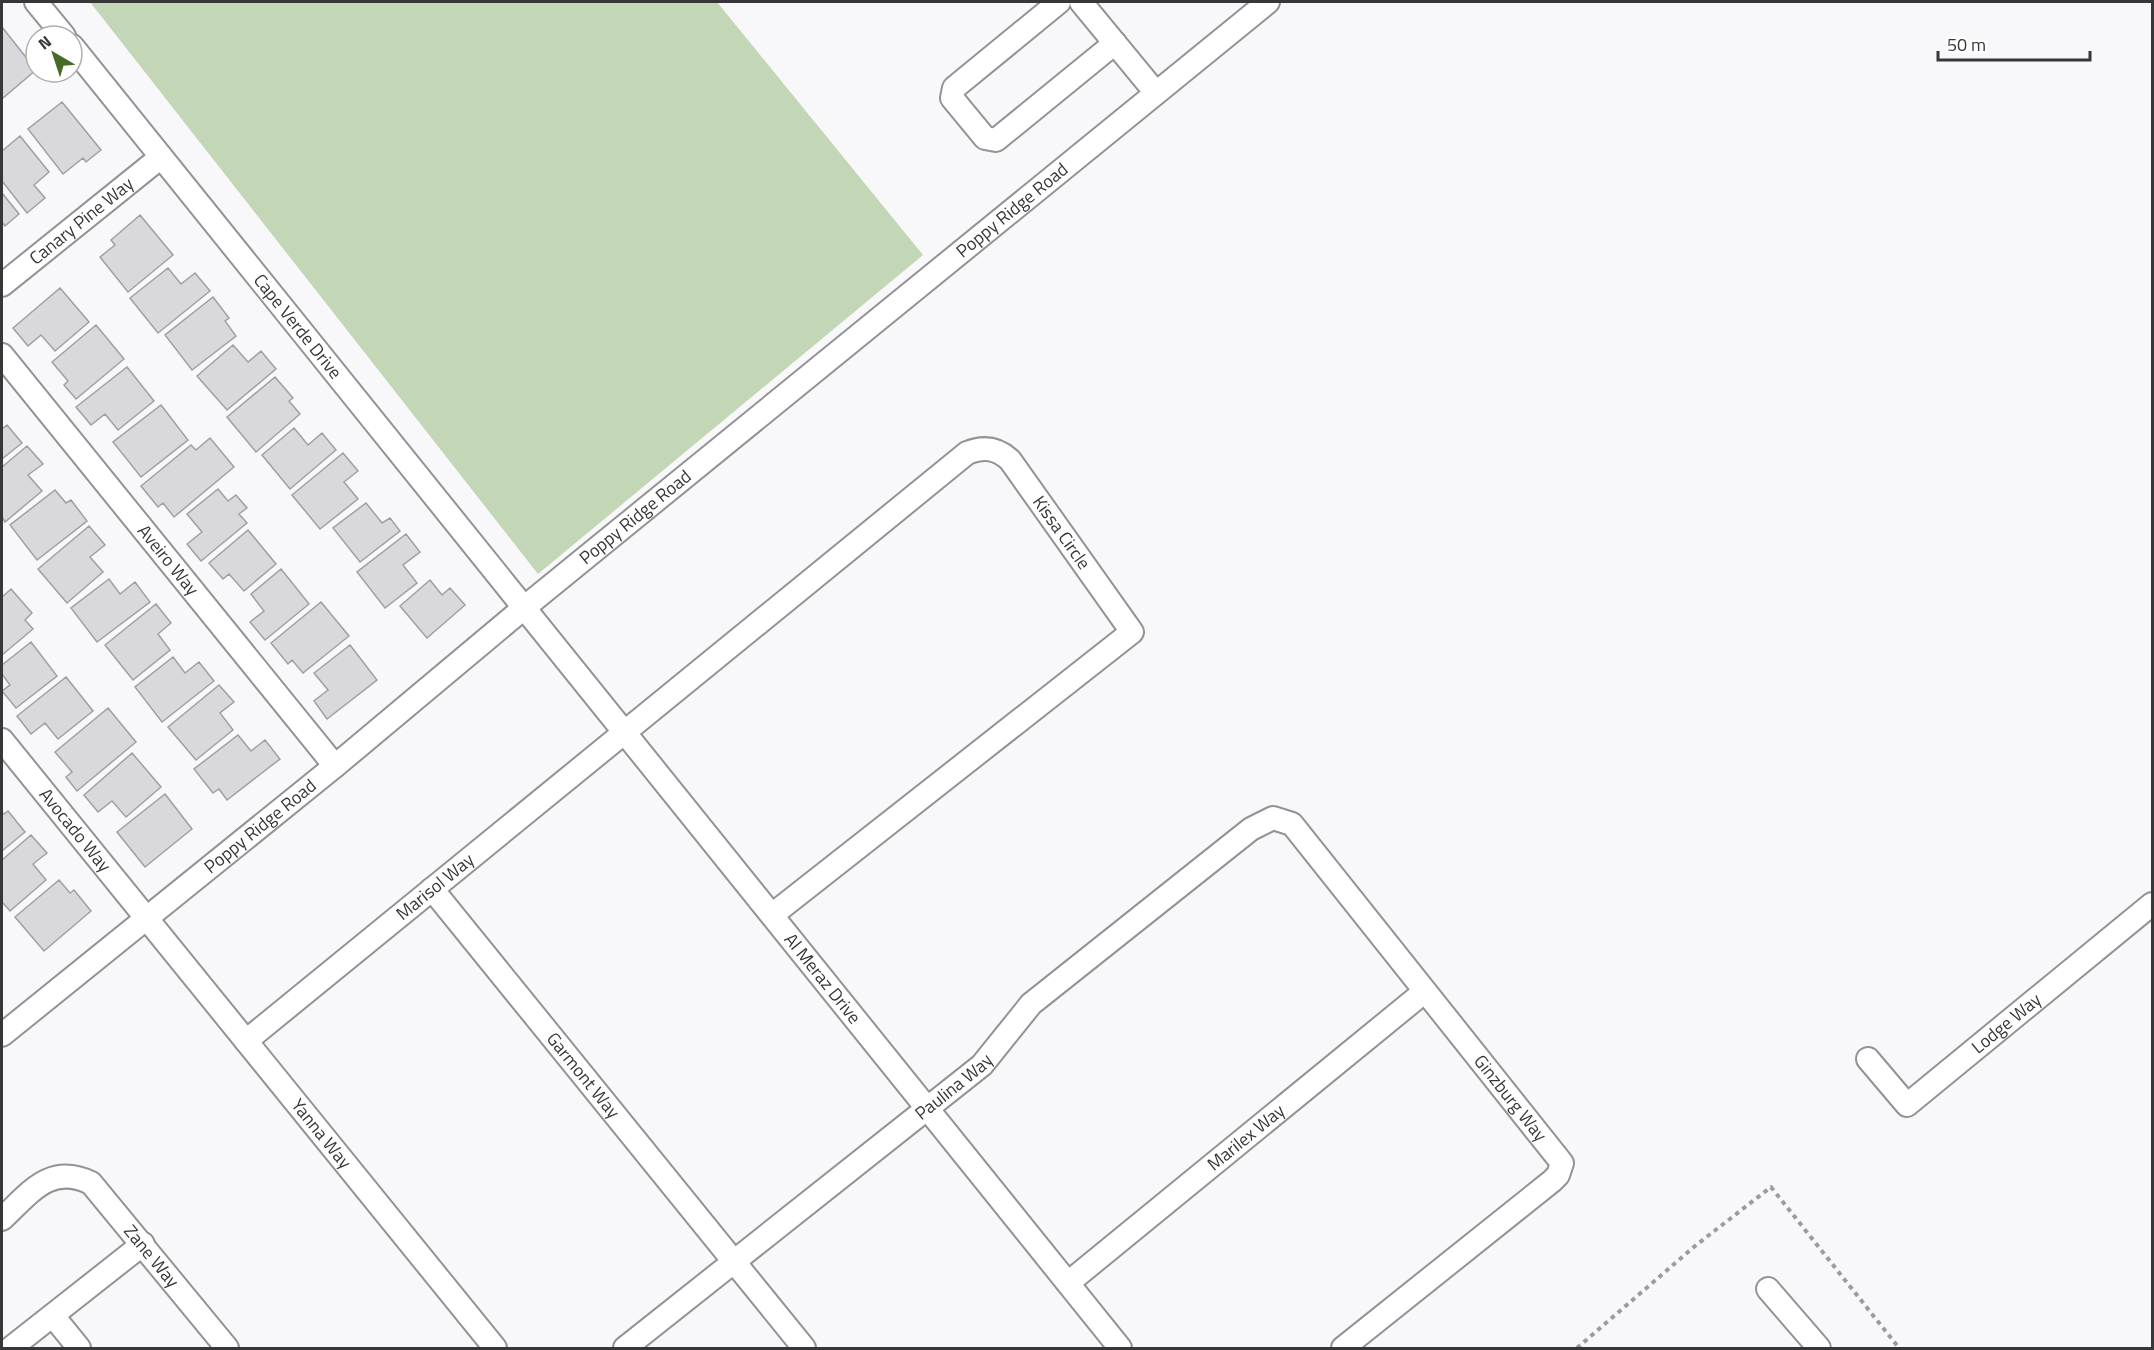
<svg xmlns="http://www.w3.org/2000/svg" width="2154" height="1350" viewBox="0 0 2154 1350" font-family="'Titillium Web',sans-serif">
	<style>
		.green { fill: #c3d7b7 }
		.building { fill: #d9d8dc; stroke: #a09fa2; stroke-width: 1.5 }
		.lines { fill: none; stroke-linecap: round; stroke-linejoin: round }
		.minor-casing { stroke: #939396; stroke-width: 26 }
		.path { stroke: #9c9b9e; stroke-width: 4; stroke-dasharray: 4.5 4.5; stroke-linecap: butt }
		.minor { stroke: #fff; stroke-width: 22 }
		.labels { text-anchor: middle; stroke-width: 6; stroke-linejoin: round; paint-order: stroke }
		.street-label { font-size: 18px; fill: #373638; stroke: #fff }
	</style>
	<rect width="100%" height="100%" fill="#f8f7fa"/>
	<path class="green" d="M90 2H717L923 255 538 574Z"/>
	<path class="building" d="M2 27 36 70 3 98 2 96Z
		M62 102 101 150 86 162 83 158 63 174 28 129Z
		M20 136 49 172 34 185 45 198 27 213 2 181V151Z
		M2 193 19 214 5 226 2 222Z
		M140 215 173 255 128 292 100 257 115 245 111 240Z
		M168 268 181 284 195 273 210 291 158 333 130 298Z
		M60 288 89 322 55 351 41 335 28 346 13 328Z
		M213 297 229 318 225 321 236 336 192 370 165 335Z
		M96 325 124 359 76 399 64 385 68 381 52 362Z
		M233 345 248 362 261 351 276 369 227 410 197 376Z
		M127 367 154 401 118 430 105 414 91 425 76 407Z
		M275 377 293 398 289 401 300 414 256 452 227 417Z
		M161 405 188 440 141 477 113 442Z
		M7 425 22 443 2 459V429Z
		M294 428 308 445 322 433 336 450 290 489 262 455Z
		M210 438 234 467 174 517 163 503 158 507 141 486 191 445 196 450Z
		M27 446 43 464 28 475 42 491 5 522 2 517V467Z
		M343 453 358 471 344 482 358 499 320 529 292 495Z
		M218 489 228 501 236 495 247 508 239 514 247 523 201 561 187 544 202 532 187 514Z
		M55 490 66 503 71 500 87 521 37 560 10 525Z
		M366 503 382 523 390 518 400 531 360 562 333 528Z
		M89 526 105 545 90 557 103 572 67 603 38 569Z
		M248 530 276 564 244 591 229 574 223 579 209 563Z
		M406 534 420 552 403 565 417 583 385 608 357 572Z
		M281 569 309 604 265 640 250 622 264 611 251 594Z
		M109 579 120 594 135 582 150 602 97 642 71 608Z
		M430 580 442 595 450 588 465 605 427 638 400 606Z
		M11 589 32 613 25 620 33 629 2 655V597Z
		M321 602 349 636 303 673 292 660 288 664 271 643Z
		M156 604 171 623 158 634 170 650 133 680 105 645Z
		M31 642 57 676 16 708 2 691 10 685 2 674V665Z
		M350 645 377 680 327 719 314 701 328 690 314 673Z
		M173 657 185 673 199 662 214 681 162 722 135 687Z
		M66 677 93 711 58 739 45 723 31 734 17 716Z
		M219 685 234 702 220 713 233 730 196 760 168 727Z
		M108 708 136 742 77 791 66 777 72 772 55 752Z
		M238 735 251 751 265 740 280 759 227 800 219 789 213 793 194 769Z
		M132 753 161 787 126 817 112 801 98 812 84 795Z
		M165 794 192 829 145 867 117 832Z
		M8 811 25 832 2 851V812L4 814Z
		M31 835 47 853 33 864 46 880 10 911 2 902V860Z
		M59 880 70 893 74 890 91 911 44 951 15 917Z"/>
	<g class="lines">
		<g class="minor-casing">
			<g id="minor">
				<path d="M36 2 64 36"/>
				<path d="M1059 2 954 88 952 98 985 138 996 140 1115 43"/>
				<path d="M1081 2 1156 93"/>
				<path id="s1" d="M72 46 1120 1348"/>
				<path id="s2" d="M2 285 161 157"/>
				<path id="s3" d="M2 355 335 766"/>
				<path id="s4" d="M2 740 495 1348"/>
				<path id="s5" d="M432 889 804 1348"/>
				<path id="s6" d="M2 1035 335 766 525 607 1268 2"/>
				<path id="s7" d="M246 1041 967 453C984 446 997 448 1010 460L1132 632 772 915"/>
				<path id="s8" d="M1868 1059 1907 1105 2152 904"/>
				<path id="s9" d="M2 1219C30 1193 50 1163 91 1183L227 1348"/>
				<path id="s10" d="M1068 1283 1424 992"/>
				<path d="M1768 1289 1819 1348"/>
				<path d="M53 1316 79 1348"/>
				<path d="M11 1348 143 1244"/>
				<path id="s11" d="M625 1348 982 1065 1031 1004 1251 829 1273 818 1292 824 1562 1163 1558 1175 1552 1181 1343 1348"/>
			</g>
		</g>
		<path class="path" d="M1577 1348 1695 1246 1771 1187 1899 1348"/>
		<use href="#minor" class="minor"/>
	</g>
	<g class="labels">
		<g class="street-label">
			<text dy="6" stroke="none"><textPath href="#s6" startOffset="1304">Poppy Ridge Road</textPath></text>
			<text dy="6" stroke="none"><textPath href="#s2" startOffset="102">Canary Pine Way</textPath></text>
			<text dy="6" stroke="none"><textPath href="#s1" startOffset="360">Cape Verde Drive</textPath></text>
			<text dy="6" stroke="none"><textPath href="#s6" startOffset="818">Poppy Ridge Road</textPath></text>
			<text dy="6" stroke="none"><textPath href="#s7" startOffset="1066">Kissa Circle</textPath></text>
			<text dy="6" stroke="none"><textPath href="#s3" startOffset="264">Aveiro Way</textPath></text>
			<text dy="6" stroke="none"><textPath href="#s6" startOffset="332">Poppy Ridge Road</textPath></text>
			<text dy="6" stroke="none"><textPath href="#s4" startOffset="116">Avocado Way</textPath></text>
			<text dy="6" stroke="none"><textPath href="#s7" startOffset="244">Marisol Way</textPath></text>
			<text dy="6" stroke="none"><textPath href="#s1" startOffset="1197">Al Meraz Drive</textPath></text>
			<text dy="6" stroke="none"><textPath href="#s8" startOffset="189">Lodge Way</textPath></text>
			<text dy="6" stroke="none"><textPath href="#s5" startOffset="240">Garmont Way</textPath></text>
			<text dy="6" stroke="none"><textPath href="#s11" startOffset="420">Paulina Way</textPath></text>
			<text dy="6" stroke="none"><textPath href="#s11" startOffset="1210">Ginzburg Way</textPath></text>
			<text dy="6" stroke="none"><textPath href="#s4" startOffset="507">Yanna Way</textPath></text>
			<text dy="6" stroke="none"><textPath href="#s10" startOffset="230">Marilex Way</textPath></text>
			<text dy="6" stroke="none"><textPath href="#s9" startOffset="200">Zane Way</textPath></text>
		</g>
	</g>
	<rect width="2154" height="1350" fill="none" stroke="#373638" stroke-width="6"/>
	<g transform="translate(54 54) rotate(321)"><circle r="28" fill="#ffffff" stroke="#afafaf" stroke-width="1.5"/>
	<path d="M0-4.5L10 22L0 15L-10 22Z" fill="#456c27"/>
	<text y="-9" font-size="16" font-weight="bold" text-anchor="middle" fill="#373638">N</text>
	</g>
	<path d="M1938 51v9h152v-9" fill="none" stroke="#373638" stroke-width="3"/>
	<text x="1947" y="51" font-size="18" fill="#373638" stroke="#ffffff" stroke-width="4.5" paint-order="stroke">50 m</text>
</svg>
